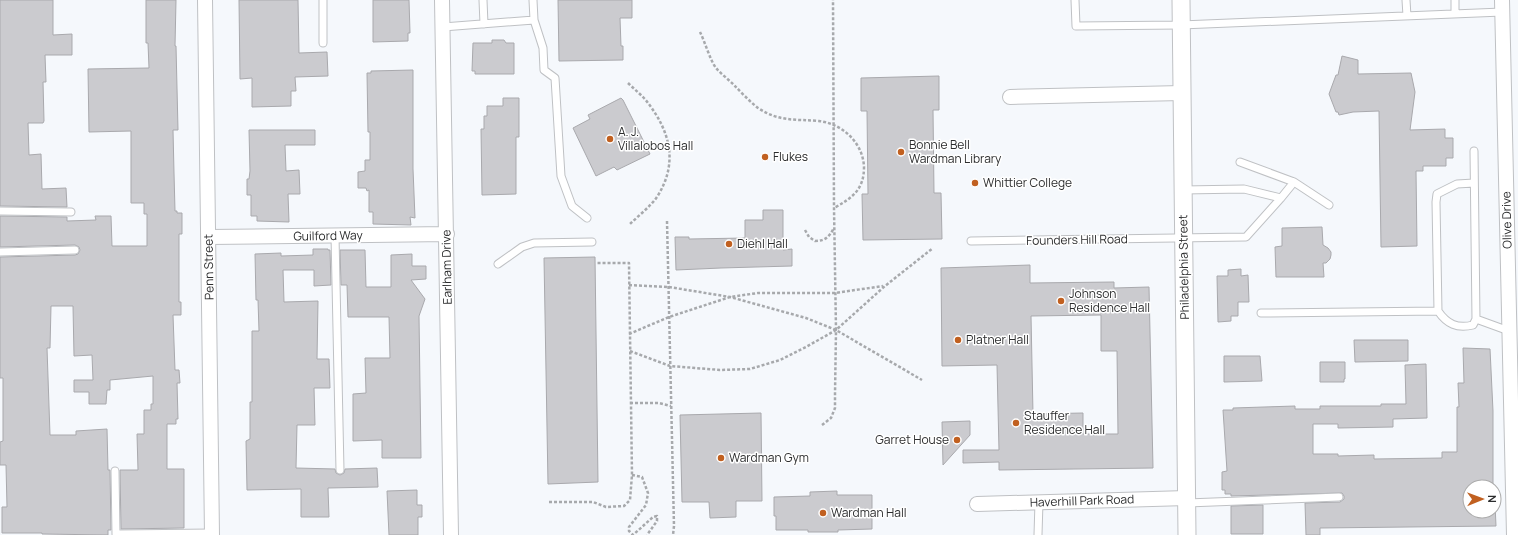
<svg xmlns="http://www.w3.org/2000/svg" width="1518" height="535" viewBox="0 0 1518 535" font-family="Manrope,sans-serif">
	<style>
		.building { fill: #cbcbcf; stroke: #a9a9ad; fill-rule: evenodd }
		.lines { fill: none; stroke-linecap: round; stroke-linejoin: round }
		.service-casing { stroke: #bfc1c4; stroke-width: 9 }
		.minor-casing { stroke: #bfc1c4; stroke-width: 16 }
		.tertiary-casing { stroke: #bfc1c4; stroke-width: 19 }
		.path { stroke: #a7a9ac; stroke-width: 2.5; stroke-dasharray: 3 2; stroke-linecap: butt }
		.service { stroke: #fff; stroke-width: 7 }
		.minor { stroke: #fff; stroke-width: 14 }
		.tertiary { stroke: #fff; stroke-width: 17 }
		.poi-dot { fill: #c16020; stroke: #fff; stroke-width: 1.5 }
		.labels { text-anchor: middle; stroke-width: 3; stroke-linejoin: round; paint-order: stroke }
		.poi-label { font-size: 12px; fill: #2c2d2e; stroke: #fff; text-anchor: start }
		.street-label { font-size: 12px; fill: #2c2d2e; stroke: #fff }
	</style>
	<rect width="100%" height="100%" fill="#f5f8fc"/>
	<path class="building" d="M0 0H53V35L72 34V55H45L46 82H43L44 121 43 123H28L29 155 41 154 42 189 66 188 67 207 0 206Z
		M146 0H176L175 46H176L178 130H173L174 173 175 211H177V213H182V234H179V302H181V315H173L175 370H179L180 383H177L178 419H176V424H167V469H184V528L121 529 120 470H138L137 434H144V410H151V404H153V376L110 380V390H107L106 404H89V392H74V380H93L92 355 74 356 73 306H51L50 348H47L50 435H76V431L107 429 108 470H110L111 530H108V535L42 534V533H2V507H7L6 465H0V442L3 441V378H0V257L75 255 78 254 80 250 79 247 75 245 0 247V216L67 217V221L96 220 95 216H111L112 246H147V214H144V203H131V131L89 132 88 69 149 68 148 43H146Z
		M239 0H298L299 53 327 52 328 76 295 77 296 91H291V106L252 107V78L240 79Z
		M373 0H409L410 33H408V41L373 42Z
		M558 0H632V18H620L621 46H623V60L559 61Z
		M492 40H504L506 43H514V74H475V71H472L473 43H492Z
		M1342 56 1358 60V74L1411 73 1415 92 1410 130 1445 129V138H1453V158H1446V166H1423V171H1416L1417 246 1381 247 1379 111 1353 112 1339 115 1338 112H1336L1329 94 1336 75H1338Z
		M413 70V169L415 218 410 217 411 225 373 224V212H369V190L367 191 366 188H358V172L365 171V160H370V132H368L367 73H371V71Z
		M939 76V110H933L934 193H941L942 239 863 240 862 194H868L867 111H861V78Z
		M503 98H519V137H516V194L482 195 481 129H484V116H487V106H503Z
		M621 98 623 100 650 154 617 170 614 167 596 176 573 128 590 119 588 115Z
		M249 130H315V145H285L286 171 299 170 300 194H288L289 222 257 221V216H251V195H247V179H249L250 171Z
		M763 210H783V250L792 249V266L721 268 676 270 675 237H689V239L745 238V220H763Z
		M1322 227 1323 245 1328 248 1331 252V255L1330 259 1326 263H1323L1324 277H1276L1275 247 1282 246V228Z
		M313 249H328V250H330L331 285 314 286V270H283L284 302 318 301 317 359H329L330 388H314L315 425H297L296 468 335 469 336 473 340 475 344 473 345 469 377 468 378 487 328 488 329 517H301V489L247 490 246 441 250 439V402H252V331H259L258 300H256L255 254 281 253V256L313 255Z
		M340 250H365L366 287H391V255L412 254V266H426V279L411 280 425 299 419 316 421 458H382V440L353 441V394L366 393 365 358H390L389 317H348L347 285H341Z
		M595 257 598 482 548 484 544 258Z
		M1030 265V283L1114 282V288L1149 287 1153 468 999 470V462L963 463V450H999L997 365 942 366 941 268ZM1101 315V351H1117L1118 434H1083V413L1033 414 1031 316Z
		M1241 269V276L1248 275 1249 302H1238V316H1231V321L1218 322 1217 276H1228V270Z
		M1354 340H1408V361L1355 362Z
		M1463 348 1490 349 1493 411V487H1470V511H1494V505L1495 504 1496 526 1320 528V535H1306L1305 503 1340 502 1344 499V496L1342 493 1231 496V494H1225V490H1222V472L1227 471 1223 410H1233V408L1295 406V409H1320V406H1381V404H1406L1405 365 1426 364 1427 418 1393 419V427L1338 428V424H1313V454H1338V456L1374 455V459L1442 458V452H1457V407H1459L1458 383H1464Z
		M1224 356H1260L1262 381 1224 382Z
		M1320 362H1345V379H1344V382H1320Z
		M761 413 762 501H736V517L710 518 709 502H682L680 415Z
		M970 421V435L943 465 942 422Z
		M417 490V505H422V517H418V535H389L387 491Z
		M837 491V495H872V529L838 530V532H808V530H776V516H774V497L810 496V492Z
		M1263 505V534H1231V506Z"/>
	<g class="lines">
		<g class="service-casing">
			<path id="service" d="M323 0V43
				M483 0 484 24
				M1075 0 1076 26 1181 25 1502 12
				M1406 0 1407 16
				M1455 0V14
				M534 20 543 48 544 70 555 78 561 176 572 206 587 218
				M443 27 534 20 533 0
				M1474 151 1476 319 1473 325C1457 329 1447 324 1438 311L1436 202 1437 194 1457 184 1474 183
				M1240 162 1294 182
				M1183 190 1244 189 1281 198
				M0 211 71 212
				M335 236 340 470
				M971 241 1246 237 1281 198 1294 182 1329 205
				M0 252 75 250
				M498 264 522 247 534 243 592 242
				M1261 313 1438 311
				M1476 319 1509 331
				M115 471 116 534 212 533
				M1187 503 1339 497
				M1038 535 1039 502"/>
		</g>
		<g class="minor-casing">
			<path id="minor" d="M205 0 212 535
				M442 0 451 535
				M1502 0 1514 535
				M1010 97 1182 93
				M209 237 447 234
				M977 504 1187 498"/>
		</g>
		<g class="tertiary-casing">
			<path id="tertiary" d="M1181 0 1187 535"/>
		</g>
		<path class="path" d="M700 32C705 42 710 60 716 68 721 74 728 79 734 85 741 92 749 101 758 108 779 122 796 119 819 121 843 124 863 143 864 167 864 190 852 198 834 208
			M628 83C635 90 643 96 648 103 671 133 678 164 657 197 650 207 638 216 629 225
			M667 221 674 526 673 535
			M805 230 809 237 815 241C825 241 829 237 834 228
			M629 285 669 287 730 297 806 318 836 330 922 380
			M629 334 669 317 730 297 758 293H835L883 286
			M630 351 670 366 720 370 750 369 780 360 806 347 836 330 885 286 933 248
			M630 403H659L671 406
			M822 425 831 418 835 408V394L836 330 834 208 833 0
			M632 475 642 477 648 493 646 505 629 527V531L633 535 653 517 657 516V521L647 535
			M549 502H593L606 507 624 506 630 500 632 475 629 263H596"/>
		<use href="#service" class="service"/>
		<use href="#minor" class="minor"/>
		<use href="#tertiary" class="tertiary"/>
	</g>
	<g class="poi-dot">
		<circle cx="610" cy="139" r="4"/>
		<circle cx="901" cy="152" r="4"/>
		<circle cx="765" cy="157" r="4"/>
		<circle cx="975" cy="183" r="4"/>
		<circle cx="729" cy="244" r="4"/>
		<circle cx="1061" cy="301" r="4"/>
		<circle cx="958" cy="340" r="4"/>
		<circle cx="1016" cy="423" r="4"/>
		<circle cx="957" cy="440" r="4"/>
		<circle cx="721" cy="458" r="4"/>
		<circle cx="823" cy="513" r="4"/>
	</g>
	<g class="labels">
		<g class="poi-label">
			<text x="618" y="136">A. J.<tspan x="618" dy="14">Villalobos Hall</tspan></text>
			<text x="909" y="149">Bonnie Bell<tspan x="909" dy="14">Wardman Library</tspan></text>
			<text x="773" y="161">Flukes</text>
			<text x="983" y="187">Whittier College</text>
			<text x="737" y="248">Diehl Hall</text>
			<text x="1069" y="298">Johnson<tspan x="1069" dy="14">Residence Hall</tspan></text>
			<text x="966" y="344">Platner Hall</text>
			<text x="1024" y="420">Stauffer<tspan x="1024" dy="14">Residence Hall</tspan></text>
			<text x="949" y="444" text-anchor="end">Garret House</text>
			<text x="729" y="462">Wardman Gym</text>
			<text x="831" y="517">Wardman Hall</text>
		</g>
		<g class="street-label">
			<text transform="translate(1507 220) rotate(-91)" y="4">Olive Drive</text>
			<text transform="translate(328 236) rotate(-1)" y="4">Guilford Way</text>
			<text transform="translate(1077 240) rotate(-1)" y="4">Founders Hill Road</text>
			<text transform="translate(209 267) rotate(-91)" y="4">Penn Street</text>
			<text transform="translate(447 267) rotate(-91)" y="4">Earlham Drive</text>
			<text transform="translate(1184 267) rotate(-91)" y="4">Philadelphia Street</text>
			<text transform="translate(1082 501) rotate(-2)" y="4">Haverhill Park Road</text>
		</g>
	</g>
	<g transform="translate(1482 499) rotate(89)"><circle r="19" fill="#ffffff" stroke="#ababab"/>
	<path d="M0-3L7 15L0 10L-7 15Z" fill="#c16020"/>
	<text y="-6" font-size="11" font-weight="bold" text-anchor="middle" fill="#2c2d2e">N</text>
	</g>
</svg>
